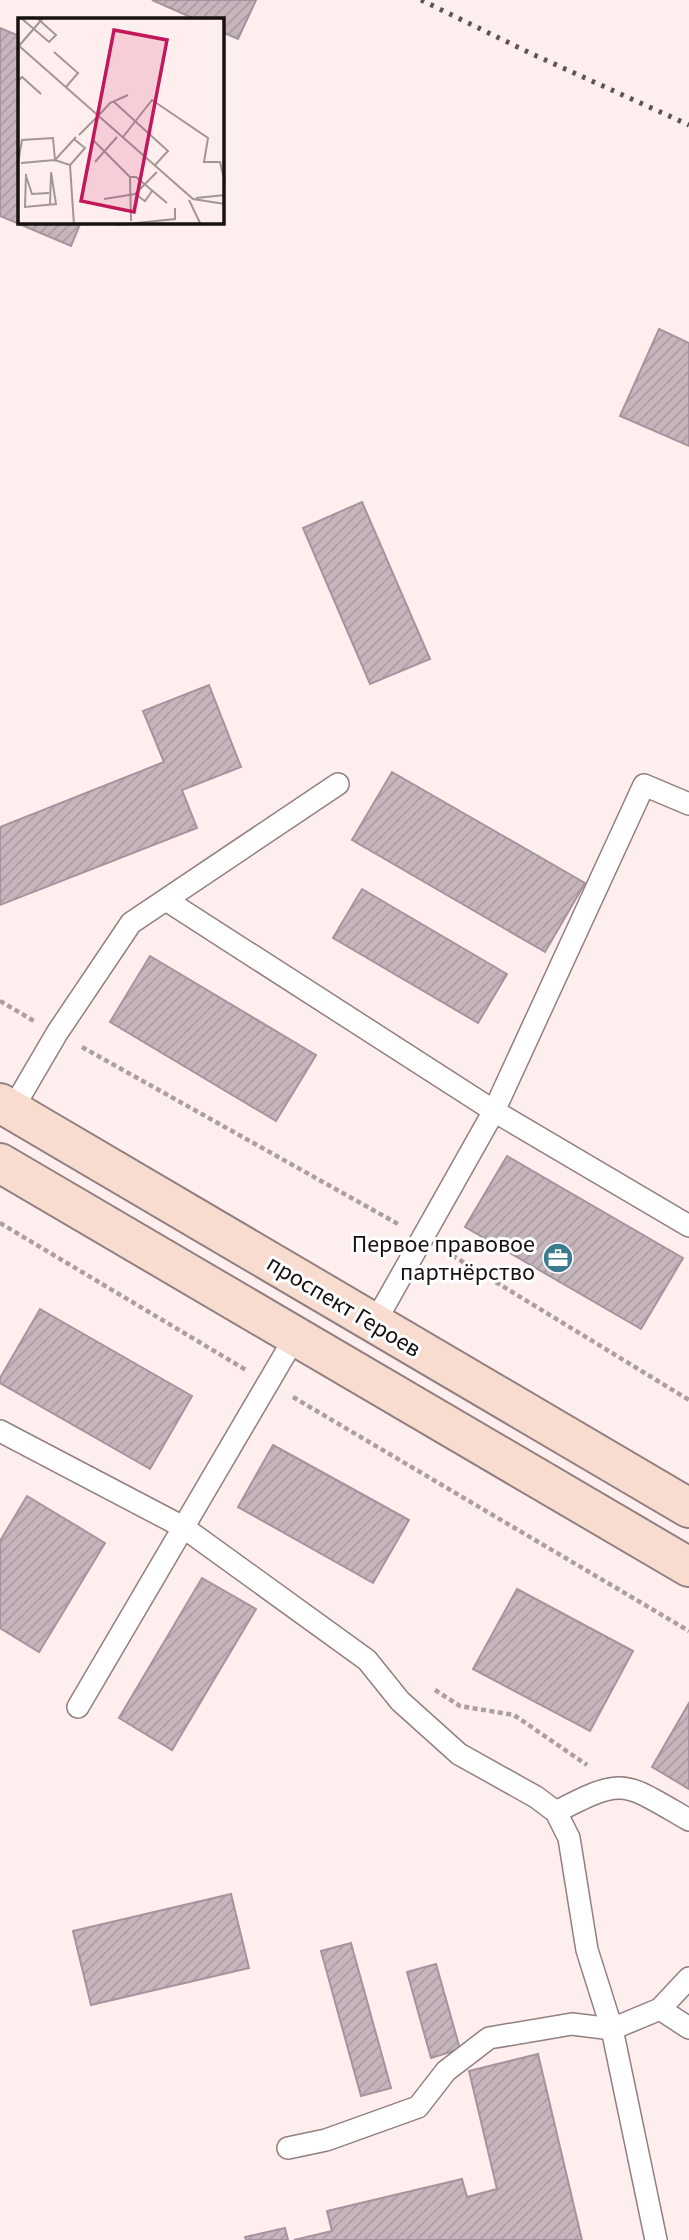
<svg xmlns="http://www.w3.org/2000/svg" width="689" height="2240" viewBox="0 0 689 2240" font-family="'Source Sans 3',sans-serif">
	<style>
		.building { fill: url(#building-hatch); stroke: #a5949d; stroke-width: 2 }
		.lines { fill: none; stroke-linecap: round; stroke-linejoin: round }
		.service-casing { stroke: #927f80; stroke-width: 24 }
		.secondary-casing { stroke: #927f80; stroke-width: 42 }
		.path { stroke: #ac9f9f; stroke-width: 4.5; stroke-dasharray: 5 3.5; stroke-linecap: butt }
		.service { stroke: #fff; stroke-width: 21 }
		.secondary { stroke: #f7dccf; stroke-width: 38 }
		.rail { stroke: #5d5353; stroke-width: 5; stroke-dasharray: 3.5 7; stroke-linecap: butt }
		.labels { text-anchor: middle; stroke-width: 6; stroke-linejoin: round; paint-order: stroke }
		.poi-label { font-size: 24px; fill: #181111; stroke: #fff; text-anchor: end }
		.street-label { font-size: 24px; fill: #181111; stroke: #fff }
		.inset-road { fill: none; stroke: #a39696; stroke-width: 2 }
		.view { fill: #c2185b; fill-opacity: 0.15; stroke: #c2185b; stroke-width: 3.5 }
		.inset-edge { fill: none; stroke: #181111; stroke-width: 3.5 }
	</style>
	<defs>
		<pattern id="building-hatch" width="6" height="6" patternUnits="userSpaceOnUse" patternTransform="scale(1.75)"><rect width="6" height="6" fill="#c7b5be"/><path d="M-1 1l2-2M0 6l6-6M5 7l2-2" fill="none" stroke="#aa9ba2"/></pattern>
	</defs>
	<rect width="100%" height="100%" fill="#fee"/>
	<path class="building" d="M152 0H256L238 39 222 32V19H195Z
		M0 28 19 36V222H81L71 246 0 216Z
		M659 329 689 343V446L620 416Z
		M362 502 430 659 370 684 303 528Z
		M209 685 241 767 182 790 197 828 0 905V827L164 762 143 711Z
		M392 772 585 883 545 952 352 840Z
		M362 889 507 974 478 1023 333 938Z
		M150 956 316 1055 276 1121 110 1022Z
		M507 1156 683 1258 641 1329 465 1227Z
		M40 1309 192 1396 150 1469 0 1383V1378Z
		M273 1445 409 1520 373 1583 238 1507Z
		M27 1496 105 1543 39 1652 0 1628V1541Z
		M202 1578 256 1609 172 1750 119 1718Z
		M517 1589 633 1651 590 1731 473 1669Z
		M689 1703V1789L652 1767Z
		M231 1894 249 1968 91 2005 73 1931Z
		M351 1943 391 2088 361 2096 321 1951Z
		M436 1964 460 2049 431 2058 407 1972Z
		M538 2054 582 2240H294L332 2231 327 2211 462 2179 467 2197 497 2189 469 2071Z
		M285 2228 288 2240H246L245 2237Z"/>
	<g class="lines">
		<g class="service-casing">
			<path id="service" d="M166 900 494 1111 689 1226
				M12 1110 57 1033 131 923 338 784
				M374 1324 494 1111 644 785 689 804
				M0 1431 183 1527 367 1660 400 1701 459 1754 536 1797 556 1812 569 1838 587 1950 612 2029 656 2240
				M78 1707 295 1337
				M556 1812C625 1776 623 1782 689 1820
				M660 2009 689 2028
				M288 2148 326 2140 418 2107 446 2071 489 2038 572 2024 612 2029 660 2009 689 1978"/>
		</g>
		<g class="secondary-casing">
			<path id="secondary" d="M0 1103 689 1508
				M0 1163 689 1567"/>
		</g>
		<path class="path" d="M0 1001 34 1021
			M82 1047 398 1224
			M0 1223 246 1370
			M445 1251 689 1400
			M293 1397 689 1631
			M435 1690 460 1706 514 1715 587 1765"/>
		<use href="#service" class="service"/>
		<use href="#secondary" class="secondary"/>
		<path class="rail" d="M421 0 530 53 689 125"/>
	</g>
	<defs>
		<g id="office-disc" transform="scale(1.575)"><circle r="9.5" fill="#3b7a8f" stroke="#fff"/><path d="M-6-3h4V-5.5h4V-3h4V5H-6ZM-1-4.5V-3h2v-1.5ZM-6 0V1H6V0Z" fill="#fff"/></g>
	</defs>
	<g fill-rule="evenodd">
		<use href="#office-disc" x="558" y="1258"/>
	</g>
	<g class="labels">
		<g class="poi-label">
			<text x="535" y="1252">Первое правовое<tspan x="535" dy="28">партнёрство</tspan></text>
		</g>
		<g class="street-label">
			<text transform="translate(344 1306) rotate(31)" y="8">проспект Героев</text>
		</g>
	</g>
	<g transform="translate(18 18)">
		<rect width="206" height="206" fill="#fee"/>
		<path class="inset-road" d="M3 0 31 24 38 17 19 0M0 27 175 181 207 186M0 29 25 0M36 34 60 55 48 69M0 63 4 59 23 76M95 83 150 133 137 147M81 97 92 85 110 77M61 117 78 100M105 119 134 82 190 120 186 144H202L207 165M74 121 112 159H118L149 185M77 144 99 119M0 145 4 122 35 120 37 142 58 119M3 145 37 142 52 147M8 156 7 189 38 186 33 154M8 158 14 176 31 175M112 159 113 203M117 176 127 183 134 173M178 180 207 177M86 181 117 176 139 154M171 182 183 207M32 187 33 156M56 207 52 147 67 130 56 121M99 207 157 201V190"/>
		<path class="view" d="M96 12 149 22 116 194 63 183Z"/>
		<rect width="206" height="206" class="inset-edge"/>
	</g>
</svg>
